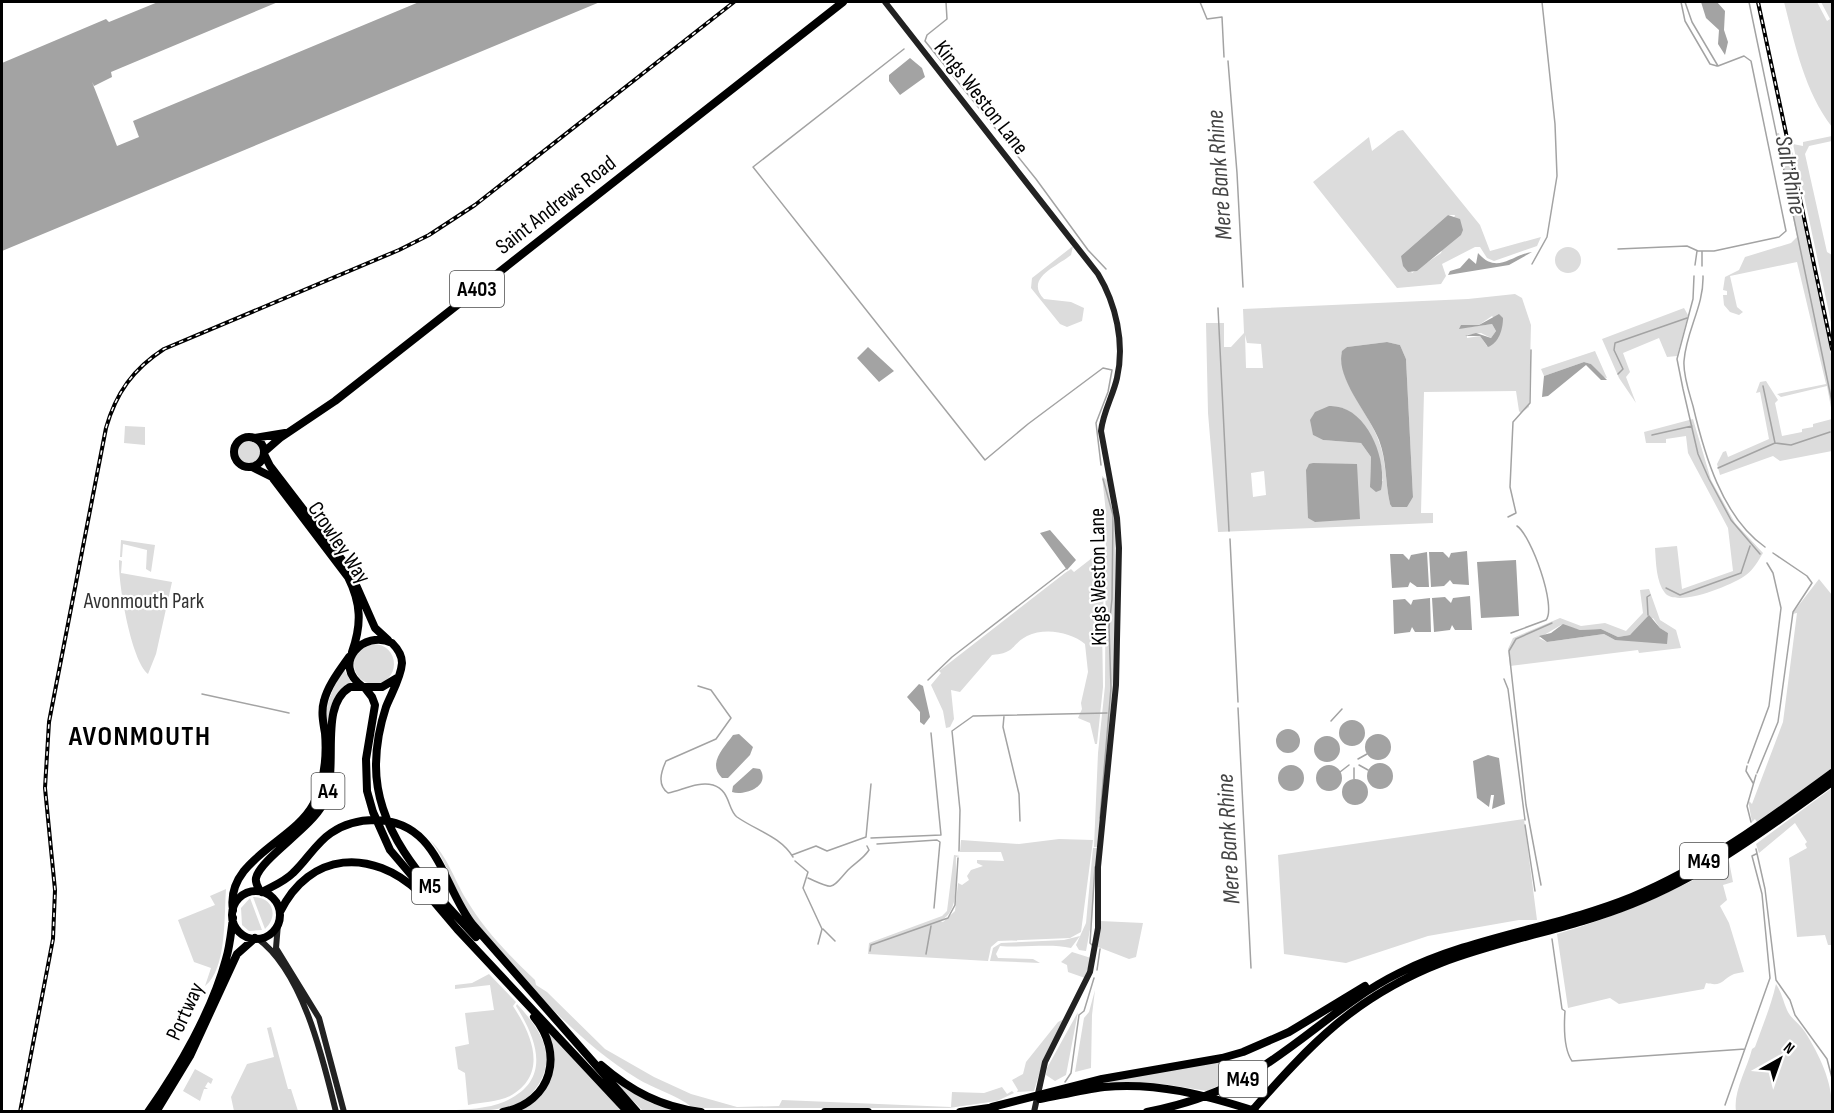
<svg xmlns="http://www.w3.org/2000/svg" width="1834" height="1113" viewBox="0 0 1834 1113" font-family="'Sofia Sans Condensed',sans-serif">
	<style>
		.green { fill: #dcdcdc; fill-rule: evenodd }
		.water { fill: #a3a3a3 }
		.lines { fill: none; stroke-linecap: round; stroke-linejoin: round }
		.stream { stroke: #a3a3a3; stroke-width: 1.5 }
		.secondary { stroke: #222; stroke-width: 6 }
		.highway { stroke: #000; stroke-width: 8 }
		.rail-casing { stroke: #000; stroke-width: 4 }
		.rail { stroke: #fff; stroke-width: 1.5; stroke-dasharray: 4.5; stroke-linecap: butt }
		.labels { text-anchor: middle; stroke-width: 4.5; stroke-linejoin: round; paint-order: stroke }
		.shield { fill: #fff; stroke: #4c4c4c; stroke-width: 1.5 }
		.shield-label { font-size: 21px; font-weight: bold; fill: #000 }
		.street-label { font-size: 22px; fill: #000; stroke: #fff }
		.park-label { font-size: 22px; fill: #333; stroke: #fff }
		.water-label { font-size: 24px; font-style: italic; fill: #444; stroke: #fff }
		.district-label { font-size: 28px; font-weight: bold; letter-spacing: 1.5px; fill: #000; stroke: #fff }
	</style>
	<rect width="100%" height="100%" fill="#fff"/>
	<path class="green" d="M1784 2H1817L1827 21 1830 19 1821 2H1832V127C1805 92 1795 45 1784 2Z
		M1403 130 1480 225 1490 251 1541 237 1537 246 1494 261 1487 258 1480 247H1475L1442 264 1446 276 1441 284 1397 288 1313 182 1369 137 1372 151 1398 131ZM1448 215H1455L1441 253 1412 273 1401 256Z
		M1776 133H1779L1781 141 1787 149 1832 359V413L1827 386 1781 397 1777 394 1826 384 1797 262 1730 276 1737 307 1743 312 1739 315 1730 312 1724 305 1723 295H1727V291L1723 290 1725 277 1739 270 1745 257 1791 243 1797 237Z
		M1832 136V141L1809 146 1805 154 1827 252 1832 255V327L1793 144 1803 146V142Z
		M1073 246 1071 255C1058 266 1024 278 1044 299L1071 302 1084 308 1082 321 1067 327 1060 324 1031 288 1032 278Z
		M1555 260a13 13 0 1 1 26 0a13 13 0 1 1-26 0Z
		M1515 294 1522 298 1531 325 1529 407 1521 413 1519 411 1516 391 1424 392 1421 513H1433V523L1218 532 1208 413 1206 323H1224V347H1231L1244 333 1243 309 1468 299ZM1492 316 1502 327 1490 346H1487L1480 336 1467 338V335L1481 333 1491 338 1496 331 1492 324 1463 328V325H1479ZM1245 335 1247 343 1261 344 1263 368H1246ZM1387 342 1400 345 1406 359 1413 497 1390 504C1385 482 1387 461 1378 439 1367 410 1341 386 1341 354L1347 347ZM1329 406C1363 404 1382 453 1383 481L1370 484 1371 457 1361 443 1323 440 1313 435ZM1264 471 1266 495 1253 497 1251 473Z
		M1684 308 1688 315 1677 356 1667 357 1659 338 1623 353 1630 372 1626 377 1636 403 1619 378 1602 339Z
		M1595 351 1607 378 1602 377 1591 364 1584 362 1544 376 1541 369Z
		M1766 381 1778 400 1775 403 1782 436 1802 432V429L1813 427V424L1832 419V451L1780 461 1773 456 1720 475 1717 464 1723 452 1726 451 1728 457 1769 439 1760 392 1756 393 1760 382Z
		M1693 419 1711 480 1735 523 1763 553C1758 561 1754 569 1746 575 1733 585 1677 608 1665 593 1656 582 1656 562 1655 548L1677 546 1682 589 1733 571 1728 528 1688 453 1686 436 1666 439V443H1646L1644 432Z
		M125 426 145 427V445L124 443Z
		M237 452a12 12 0 1 1 24 0a12 12 0 1 1-24 0Z
		M1102 476 1107 480 1116 536 1114 670 1099 847H1094L1098 753 1105 686 1106 513Z
		M121 540 155 545 151 572 146 569 147 550 123 544 122 557H120Z
		M1092 558 1099 561 1104 593 1102 625 1103 687 1097 744H1095L1090 723 1078 718 1082 709 1081 703 1088 672 1085 644C1071 632 1045 627 1027 636 1010 645 1017 653 992 655L960 692 951 690 954 719 950 727 946 728 943 711 931 685 941 673 939 671 1065 573 1071 569 1074 572Z
		M119 560 122 561 121 573 172 582 156 654 148 674C131 660 118 583 119 560Z
		M1819 579 1832 595V769L1758 824 1755 819 1752 822 1748 800 1752 804 1783 722 1797 613 1792 614Z
		M1649 589 1660 620 1676 630 1681 648 1639 653 1638 650 1510 666 1508 649 1513 638 1560 618 1581 626 1605 623 1626 631 1643 613 1640 590ZM1653 618 1660 628 1668 633 1615 640 1604 634 1547 642 1539 638 1561 625 1580 630 1601 629 1618 637 1630 635Z
		M354 664a20 20 0 1 1 40 0a20 20 0 1 1-40 0Z
		M344 669 352 684 339 693 327 760C325 717 321 708 344 669Z
		M1832 788V945H1828L1825 935 1797 937 1789 858 1807 848 1805 844 1807 842 1795 823 1759 853 1756 844Z
		M1524 819 1537 920H1519L1428 936 1346 963 1284 954 1278 855Z
		M1059 839 1093 840 1081 932 1070 938 998 941 991 947 988 961 868 954 869 943 942 916 947 911 954 855 960 856 956 857C955 878 961 911 940 921L943 922 955 911 958 883 962 885 969 880 967 876 971 870 983 866 977 863V860L1004 861 1001 852H960L961 840 1019 844Z
		M430 840C448 857 454 879 466 899 485 931 509 955 535 980L536 985 547 992 605 1049 654 1077 691 1094 737 1107 779 1106 782 1100 951 1107 952 1092 984 1093 1002 1087 1007 1094 1012 1091 1014 1093 997 1101 949 1108H703L690 1106C682 1098 651 1087 638 1079 608 1061 581 1037 556 1013 524 980 487 944 464 905 451 883 446 859 430 840Z
		M1093 848H1097L1092 919 1086 951 1079 950 1076 945 1086 923Z
		M1729 861 1733 882 1723 885 1727 900 1720 906 1729 923 1744 972C1740 973 1737 973 1734 974 1721 980 1723 987 1706 983L1704 989 1619 1004 1610 998 1568 1008 1557 934C1618 916 1674 892 1729 861Z
		M226 889C224 915 227 969 205 986L211 968 194 962 178 920 215 905 210 896Z
		M253 897C273 897 279 916 265 929Z
		M250 898 262 930 249 931 242 925 241 908Z
		M1100 921 1143 923 1136 957 1129 959 1098 947Z
		M1080 936 1071 948C1050 943 1024 948 1000 946L996 954 998 958 1033 959 1040 963 990 961 993 948 1001 943 1064 940Z
		M1072 952 1091 958 1085 978 1068 972 1067 965 1061 962Z
		M489 974 516 1002 513 1006C532 1035 549 1074 510 1096 498 1102 481 1102 468 1105L465 1073 458 1069 455 1047 469 1044 465 1013 494 1010 490 985 455 989V985L472 983Z
		M1776 984C1782 993 1783 1001 1787 1010 1791 1019 1800 1024 1805 1032 1820 1056 1833 1083 1832 1111H1736C1733 1092 1747 1069 1752 1049L1755 1047C1762 1027 1771 1006 1776 984Z
		M1095 990 1092 1015 1091 1068 1075 1072 1084 1018 1089 1012Z
		M517 1004C537 1026 557 1052 540 1082 534 1092 527 1100 516 1104 492 1113 464 1111 438 1112 457 1109 480 1110 498 1104 552 1085 540 1044 516 1006Z
		M1078 1012 1066 1075 1055 1081 1046 1075 1047 1068Z
		M1064 1019 1044 1058 1034 1091 1017 1092 1018 1090 1012 1080 1023 1074 1026 1062 1058 1022Z
		M271 1027 288 1089H291L298 1111H234L231 1097 247 1064 274 1057 267 1028Z
		M547 1030 623 1112H517C549 1097 559 1060 547 1030Z
		M1227 1060 1239 1062V1076L1207 1091 1163 1084 1103 1082Z
		M195 1069 213 1079 211 1084 208 1082 205 1087 208 1089H204L200 1101 183 1091Z
		M612 1079 651 1103 679 1111H643Z"/>
	<path class="water" d="M158 2H278L111 72 112 77 94 86 92 82 117 146 139 137 133 121 419 2H600L2 251V63L106 19 109 22Z
		M1701 2H1717L1725 11 1724 30 1728 42 1725 55 1718 44 1719 30 1706 18Z
		M910 58 922 68 925 77 900 95 889 81V75Z
		M1448 215 1460 219 1463 230 1461 235 1417 271 1408 272 1403 266 1401 256Z
		M1532 252 1509 265 1448 275 1450 271 1460 268 1469 258 1476 264 1478 253C1497 275 1511 255 1532 252Z
		M1499 314 1503 318C1503 329 1499 343 1488 347L1480 336H1465L1476 333 1491 338 1496 331 1492 324 1459 329 1461 325H1479Z
		M1387 342 1400 345 1406 359 1413 497 1407 507H1392L1390 504C1385 482 1387 461 1379 440 1369 414 1335 378 1342 351L1347 347Z
		M868 347 894 371 879 382 857 358Z
		M1584 362 1591 364 1607 380H1601L1586 365 1548 396 1542 397 1544 376Z
		M1329 406C1366 404 1388 459 1381 490L1376 492 1370 487 1371 457 1361 443 1323 440 1313 435 1310 420 1315 412Z
		M1313 463 1357 464 1360 519 1315 522 1308 518 1306 470 1309 464Z
		M1050 530 1076 560 1067 570 1040 533Z
		M1467 551 1469 585 1453 584 1450 580 1444 586 1431 587 1429 552H1443L1449 558 1451 553Z
		M1427 552 1429 587H1417L1410 582 1408 587 1392 588 1390 554H1403L1409 560 1411 555Z
		M1516 560 1519 616 1481 618 1477 562Z
		M1470 596 1472 630H1455L1452 625 1450 630 1434 632 1432 598 1445 597 1451 603 1453 598Z
		M1430 598 1431 632H1415L1412 627 1410 632 1394 634 1393 600 1405 599 1411 605 1413 600Z
		M1649 615 1660 628 1668 633 1667 644 1615 640 1604 634 1547 642 1539 636 1551 633 1563 624 1580 630 1601 629 1618 637 1630 635Z
		M919 684 923 686 930 717 924 725 920 722V712L907 697Z
		M1339 733a13 13 0 1 1 26 0a13 13 0 1 1-26 0Z
		M1276 741a12 12 0 1 1 24 0a12 12 0 1 1-24 0Z
		M739 734 753 747 750 755 728 778H722C707 763 724 748 733 735Z
		M1365 747a13 13 0 1 1 26 0a13 13 0 1 1-26 0Z
		M1314 749a13 13 0 1 1 26 0a13 13 0 1 1-26 0Z
		M1488 755 1499 758 1505 804 1492 809 1494 795H1491L1489 807 1477 798 1473 761Z
		M1367 776a13 13 0 1 1 26 0a13 13 0 1 1-26 0Z
		M1316 778a13 13 0 1 1 26 0a13 13 0 1 1-26 0Z
		M1278 778a13 13 0 1 1 26 0a13 13 0 1 1-26 0Z
		M753 768 760 769C771 786 745 796 732 792L733 786Z
		M1342 792a13 13 0 1 1 26 0a13 13 0 1 1-26 0Z"/>
	<g class="lines">
		<path class="stream" d="M946 2 947 19 927 35 925 41 1036 179 1088 250 1106 269
			M1200 2 1207 19 1222 17 1224 57
			M1681 2 1685 21 1710 64 1717 66
			M1749 2 1832 402
			M904 49 753 167 985 460 1028 424 1103 368 1112 370 1108 392 1096 423 1101 465
			M1228 61 1237 173 1243 287
			M1618 249 1687 246 1698 251H1714L1779 237 1786 231 1751 61 1744 56 1718 66 1692 22 1685 2
			M1532 264 1547 237 1557 176 1555 124 1542 2
			M1695 265 1697 251
			M1702 266V252
			M1694 276 1693 299 1677 359 1683 389 1698 454 1709 479 1731 520 1760 554
			M1703 276C1704 306 1686 331 1684 361 1683 375 1689 392 1693 406 1704 453 1722 517 1765 547
			M1218 308 1229 531
			M1618 374 1623 369 1614 350 1615 343 1687 318
			M1763 386 1775 443
			M1652 435 1692 426
			M1718 468 1775 443 1791 445 1830 432
			M1508 517 1516 513 1510 487 1513 422 1530 403 1531 350
			M1230 539 1238 702
			M1666 588 1680 595 1741 573 1750 546
			M1648 615 1647 597 1650 595
			M1511 633 1546 620C1557 607 1531 535 1517 526
			M1504 679 1508 689 1525 820
			M928 680 952 657 1066 569
			M698 686 711 690 731 718 716 739 666 761C661 772 657 785 668 793 683 790 698 781 713 785 731 791 727 809 737 817 757 831 780 836 793 857
			M202 694 289 713
			M1238 708 1251 968
			M1004 716 1003 727 1019 794 1020 821
			M1331 721 1342 709
			M1358 759 1367 754
			M1748 763 1769 706 1781 608 1773 573 1767 563
			M1359 765 1368 770
			M1747 766 1746 771 1753 783
			M1354 768V779
			M1340 772 1349 765
			M1757 773 1778 722 1793 612 1812 583 1807 576 1773 553
			M1100 818 1111 688 1109 627 1112 599 1113 515 1103 479
			M1751 822 1747 806 1756 775
			M1525 825 1535 891
			M871 838 941 835 931 733
			M877 844 937 840 940 842 934 908
			M1756 849 1765 889 1776 980 1790 1000 1795 1015 1827 1059 1832 1078
			M959 851 960 810 952 731 973 716 1107 713
			M792 855 816 846 827 851 866 837 871 784
			M795 861 808 872 803 888 822 929 818 944
			M808 878C835 890 830 890 848 870 855 863 863 859 869 850L867 846
			M1541 885 1526 805 1509 651 1516 639 1552 623
			M823 929 835 941
			M1552 939 1562 1009 1565 1011C1564 1025 1563 1048 1572 1061L1745 1049
			M1092 945 1090 943 1095 867
			M870 951 871 945 948 918 955 905 958 858
			M926 954 931 926
			M1097 970 1100 949
			M1065 1082 1071 1073 1079 1015 1084 1011 1094 978
			M1725 1105 1770 978 1762 894 1752 856 1756 854"/>
		<path class="secondary" d="M885 2 1098 274C1116 304 1125 343 1117 378 1113 396 1103 412 1101 431L1117 518 1119 548 1116 685 1098 867V928L1090 972 1045 1062 1034 1112
			M278 924 276 948 319 1018 344 1112
			M257 938C303 971 323 1059 336 1112"/>
		<path class="highway" d="M234 452a15 15 0 1 1 30 0a15 15 0 1 1-30 0Z
			M254 438 285 433
			M264 452 280 438 335 401 843 2
			M264 454 270 466 349 569 375 628 388 640
			M252 467 272 477 348 577C361 603 362 624 352 652
			M397 678 382 687H363C330 664 364 629 392 643 398 649 402 655 402 663 401 678 391 694 386 707 380 725 376 746 376 766 376 836 431 888 476 937
			M365 688 372 697 375 705 366 759 367 791 373 812 390 850 457 929 628 1112
			M260 891C258 887 255 883 256 878 260 859 311 828 323 804 341 769 317 707 350 687H363
			M232 915a24 24 0 1 1 48 0a24 24 0 1 1-48 0Z
			M262 892C273 886 284 882 293 873 307 860 316 843 331 833 344 824 360 820 375 820 439 821 442 886 473 925L637 1112
			M233 910C225 860 293 842 313 805 324 783 327 757 325 733 323 722 321 711 324 701 328 685 340 670 349 657
			M280 912C310 851 372 848 419 892
			M601 1065C631 1091 661 1107 701 1112
			M1040 1099C1061 1095 1083 1090 1104 1087 1157 1082 1205 1095 1255 1111
			M992 1107 1102 1079 1222 1058 1243 1052 1289 1032 1365 986
			M148 1112C179 1068 212 1011 226 959 230 946 231 932 233 918
			M156 1112 190 1056 237 954 255 938
			M503 1112C553 1102 564 1053 534 1017
			M825 1112H868
			M960 1112 996 1107
			M1147 1112C1183 1105 1218 1094 1249 1075 1302 1044 1344 1000 1399 973 1473 936 1556 928 1632 897 1706 866 1768 820 1832 773
			M1251 1112C1310 1044 1356 996 1441 963 1503 939 1570 929 1632 904 1706 875 1768 828 1832 782"/>
		<g class="rail-casing">
			<path id="rail" d="M1758 2 1832 349
				M20 1112 53 939 55 890 45 788 49 722 106 428C116 393 133 369 164 349L399 250 429 235 475 205 734 2"/>
		</g>
		<use href="#rail" class="rail"/>
	</g>
	<g class="labels">
		<g class="shield">
			<rect x="450" y="271" width="54" height="36" rx="4.5"/>
			<rect x="311.5" y="773" width="33" height="36" rx="4.5"/>
			<rect x="1680" y="843" width="48" height="36" rx="4.5"/>
			<rect x="412" y="868" width="36" height="36" rx="4.5"/>
			<rect x="1219" y="1061" width="48" height="36" rx="4.5"/>
		</g>
		<g class="shield-label">
			<text x="477" y="296">A403</text>
			<text x="328" y="798">A4</text>
			<text x="1704" y="868">M49</text>
			<text x="430" y="893">M5</text>
			<text x="1243" y="1086">M49</text>
		</g>
		<g class="street-label">
			<text transform="translate(982 97) rotate(52)" y="8">Kings Weston Lane</text>
			<text transform="translate(555 204) rotate(-38)" y="8">Saint Andrews Road</text>
			<text transform="translate(340 542) rotate(56)" y="8">Crowley Way</text>
			<text transform="translate(1097 577) rotate(-91)" y="8">Kings Weston Lane</text>
			<text transform="translate(184 1011) rotate(-65)" y="8">Portway</text>
		</g>
		<g class="park-label">
			<text x="144" y="608">Avonmouth Park</text>
		</g>
		<g class="water-label">
			<text transform="translate(1219 175) rotate(-94)" y="8">Mere Bank Rhine</text>
			<text transform="translate(1791 175) rotate(79)" y="8">Salt Rhine</text>
			<text transform="translate(1228 839) rotate(-93)" y="8">Mere Bank Rhine</text>
		</g>
		<g class="district-label">
			<text x="140" y="745">AVONMOUTH</text>
		</g>
	</g>
	<rect width="1834" height="1113" fill="none" stroke="#000000" stroke-width="6"/>
	<g transform="translate(1780 1059) rotate(40)" stroke="#ffffff" stroke-width="4.5" paint-order="stroke">
	<path d="M0-4.5L10 22L0 15L-10 22Z" fill="#000000"/>
	<text y="-9" font-size="16" font-weight="bold" text-anchor="middle" fill="#000000">N</text>
	</g>
</svg>
